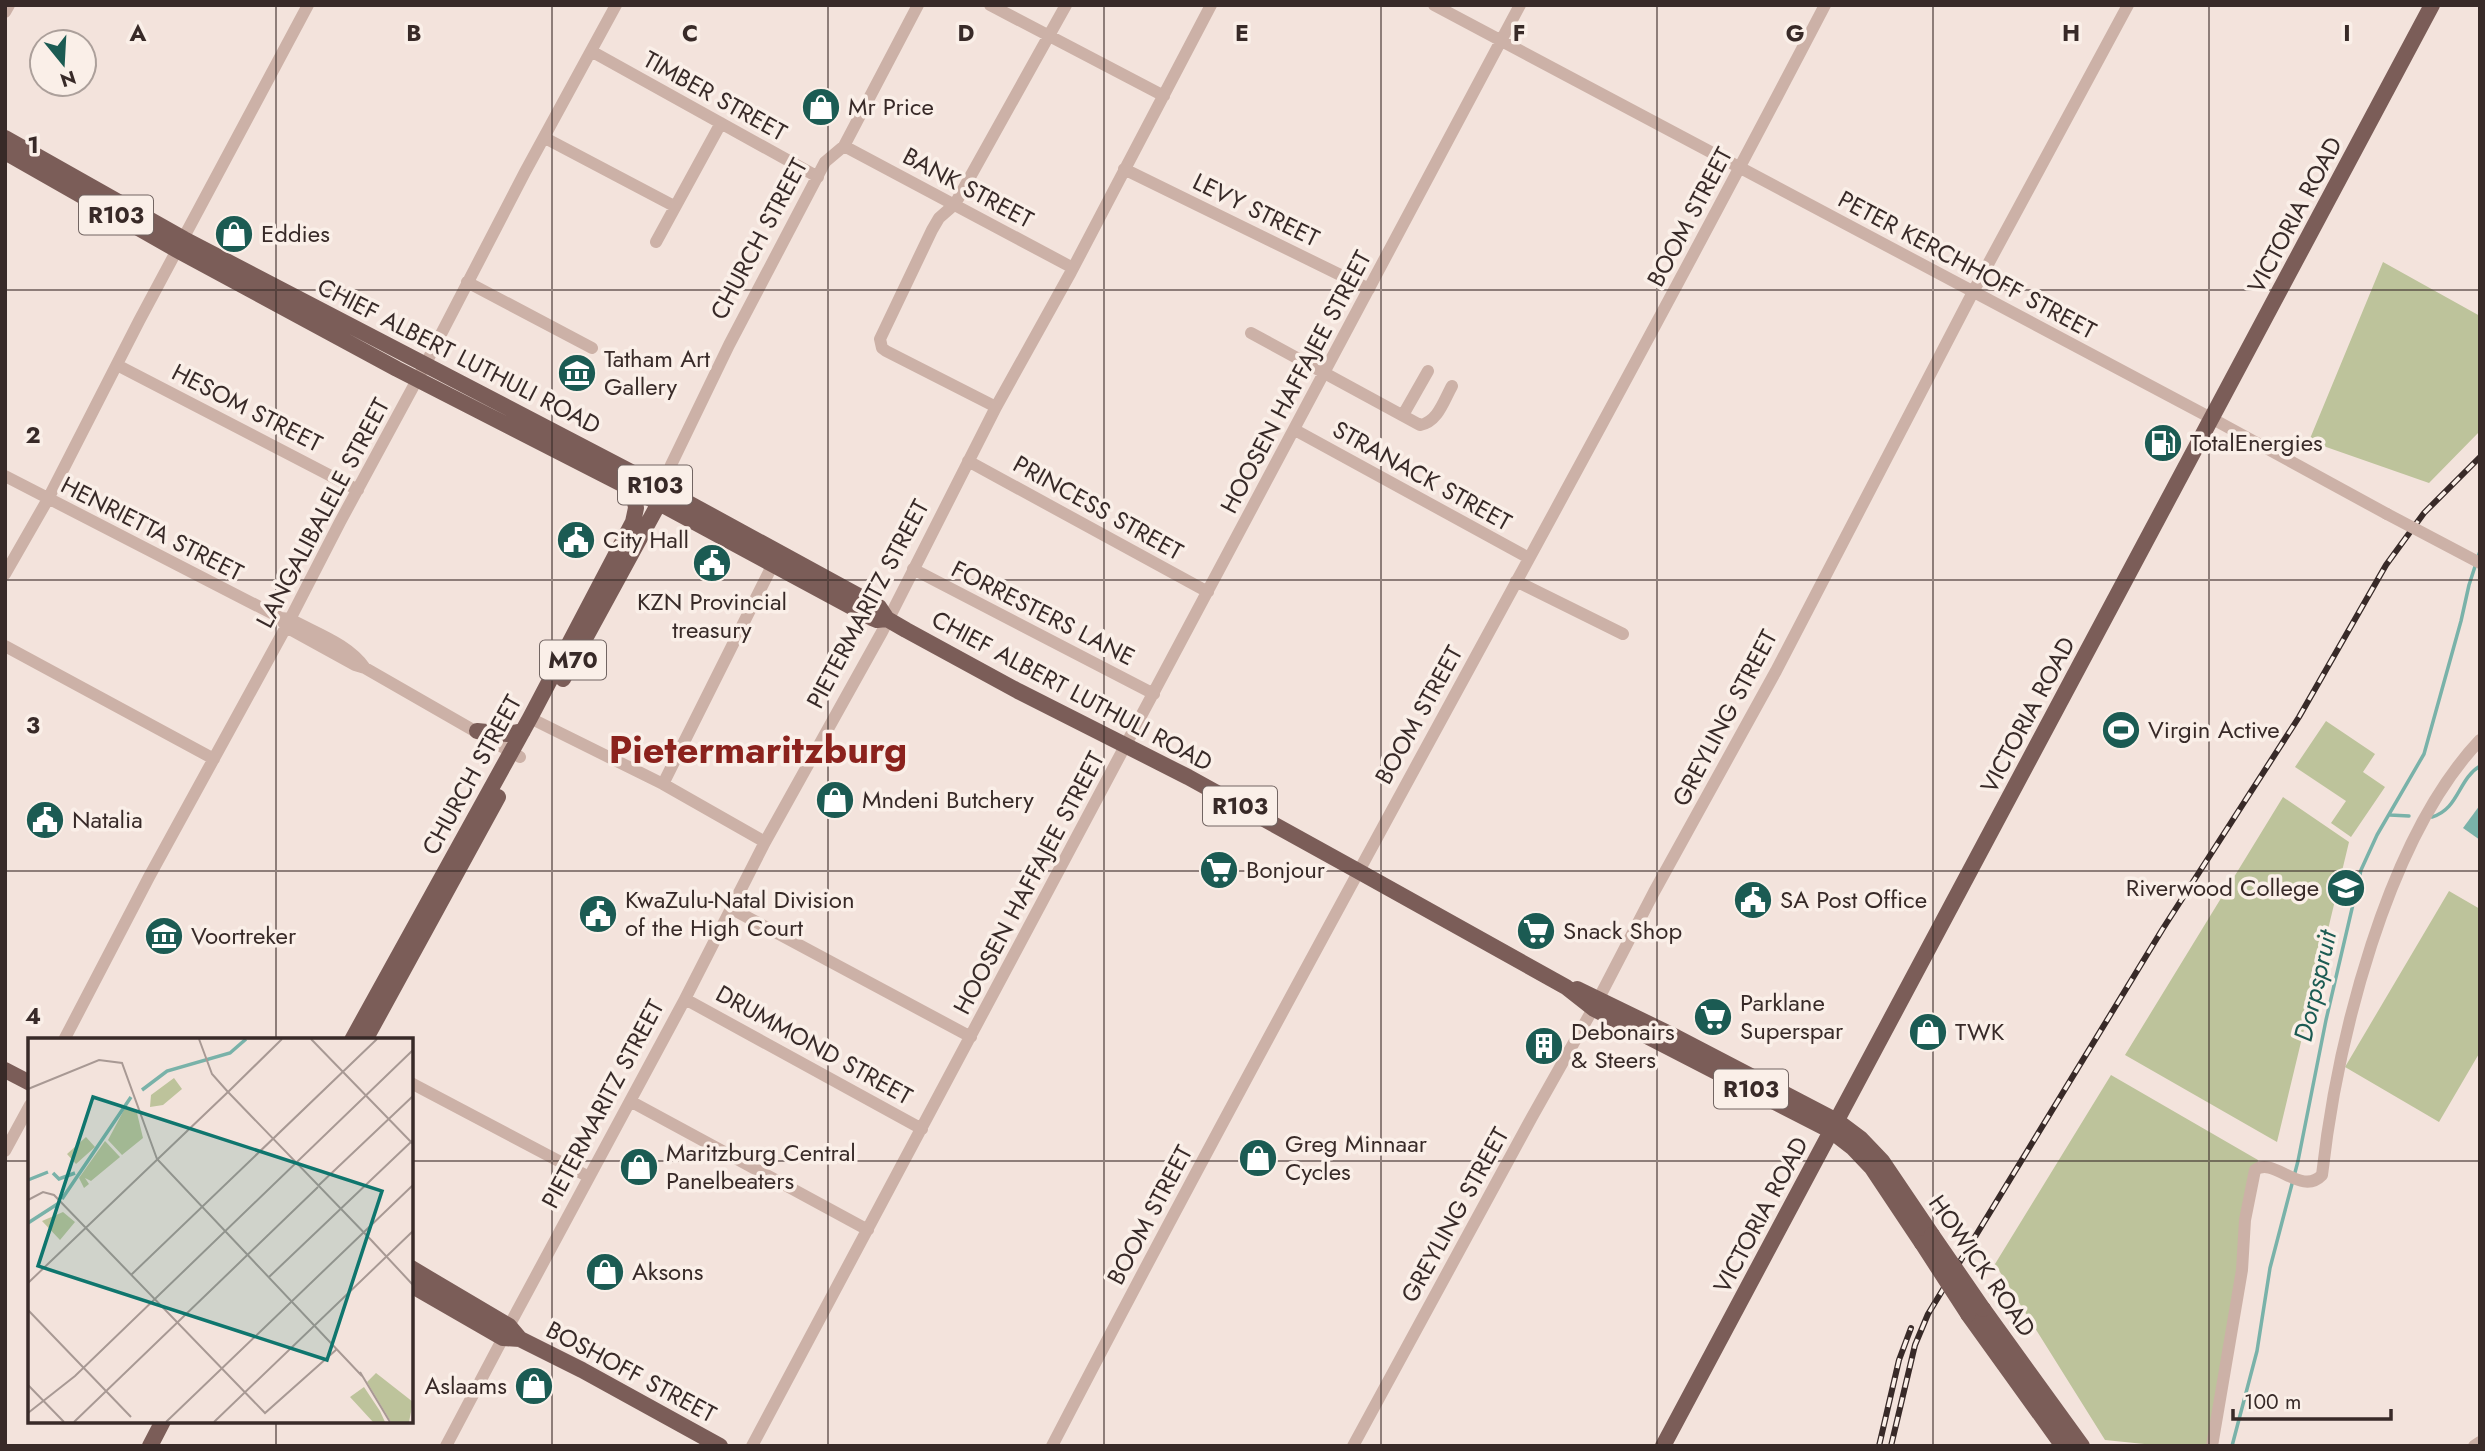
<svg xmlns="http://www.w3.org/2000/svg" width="2485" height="1451" viewBox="0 0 2485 1451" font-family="Jost,sans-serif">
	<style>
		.green { fill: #bdc39b }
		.water { fill: #79b2a9 }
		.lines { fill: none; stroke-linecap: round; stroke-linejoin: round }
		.stream { stroke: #79b2a9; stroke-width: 3.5 }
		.minor { stroke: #ccb1a7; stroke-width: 12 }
		.major { stroke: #7b5d58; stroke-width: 16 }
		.rail-casing { stroke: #382a28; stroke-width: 6 }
		.rail { stroke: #faefe8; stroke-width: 3.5; stroke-dasharray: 10; stroke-linecap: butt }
		.minor-bridge { stroke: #ccb1a7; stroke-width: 12 }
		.major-bridge { stroke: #7b5d58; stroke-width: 16 }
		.grid { fill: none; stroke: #382a28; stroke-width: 2; stroke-opacity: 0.55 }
		.labels { text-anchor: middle; stroke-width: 7; stroke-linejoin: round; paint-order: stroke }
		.shield { fill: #faefe8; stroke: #726562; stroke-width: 2 }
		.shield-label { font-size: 23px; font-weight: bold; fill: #382a28 }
		.street-label { font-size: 24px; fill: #382a28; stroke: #faefe8 }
		.poi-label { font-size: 24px; fill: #382a28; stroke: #faefe8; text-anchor: start }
		.water-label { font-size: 26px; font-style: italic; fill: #1b5b53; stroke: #faefe8 }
		.town-label { font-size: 38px; font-weight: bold; fill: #8b221d; stroke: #faefe8 }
		.inset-river { fill: none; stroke: #79b2a9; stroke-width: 3.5 }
		.inset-road { fill: none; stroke: #a89994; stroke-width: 2 }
		.view { fill: #0f766e; fill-opacity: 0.15; stroke: #0f766e; stroke-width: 3.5 }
		.inset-edge { fill: none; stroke: #382a28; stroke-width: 3.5 }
		.grid-label { font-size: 23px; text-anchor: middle; font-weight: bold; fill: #382a28; stroke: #faefe8; stroke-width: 7; stroke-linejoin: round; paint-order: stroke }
	</style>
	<rect width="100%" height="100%" fill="#f3e3dc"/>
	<path class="green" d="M2383 262 2480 316V431L2429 483 2309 441Z
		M2326 721 2375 754 2363 772 2385 787 2351 837 2331 823 2346 801 2295 767Z
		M2283 797 2349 842 2277 1142 2125 1055Z
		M2449 891 2480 909V1052L2439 1122 2345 1067Z
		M2111 1075 2258 1160 2208 1446H2164L2105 1440 1995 1264Z"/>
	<path class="water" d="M2480 805V840L2463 828Z"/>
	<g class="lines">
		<path class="stream" d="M2390 815 2409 816
			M2432 817C2459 809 2458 779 2480 766
			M2232 1446 2257 1351 2270 1268 2298 1161 2326 1020 2361 870 2377 835 2424 754 2461 621 2469 585 2480 551"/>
		<path class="minor" d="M990 5 1164 96
			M1434 5 2211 418 2387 514
			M5 12 9 5
			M591 51 818 177
			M545 138 674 206
			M844 146 1073 268
			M1124 169 1369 289
			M656 242 721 123
			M467 282 592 348
			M1251 333 1420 425C1438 422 1444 400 1452 386
			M117 365 358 490
			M996 407 886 351 882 348 880 339 932 230 939 218 955 204 1066 5
			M1403 415 1428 371
			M1295 430 1529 558
			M968 461 1208 592
			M5 476 281 618 290 619C315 633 349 644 365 668
			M665 490 671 465 729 345 825 162 844 146 918 5
			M913 569 1154 694
			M5 574 48 499 139 321 308 5
			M1516 581 1623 634
			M283 622 286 627 355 665 365 668 520 757
			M5 646 214 759
			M530 718 663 784 765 842
			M663 784 773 564
			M732 909 971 1037
			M685 999 922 1129
			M64 1040 149 877 286 627 340 522 425 365 525 172 616 5
			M411 1083 589 1177
			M630 1101 868 1230
			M5 1151 30 1105
			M509 1326 685 999 765 842 882 632 996 407 1071 272 1211 5
			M446 1446 503 1338
			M752 1446 1520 5
			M1052 1446C1303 962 1573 489 1825 5
			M1353 1446 1532 1117 1599 998 1654 892 1776 671 1973 292 2128 5
			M2212 1446 2242 1270 2245 1220 2255 1170C2274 1156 2301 1197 2322 1175 2337 1042 2386 839 2480 740
			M2474 1446 2480 1442"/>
		<path class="major" d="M5 138 184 239 637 475 879 607 887 619 906 630 1018 691 1188 777 1358 871 1566 987 1594 1009 1831 1131 1853 1148 1872 1168 1922 1243
			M5 152 177 250 397 369 659 503 872 618 877 620 887 619
			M563 679 659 503
			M477 731 507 734 523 731
			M1577 989 1676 1037 1837 1121 1861 1139 1882 1161 1932 1235
			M352 1040 530 718 633 522 636 508 633 490
			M365 1040 498 797
			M5 1070 30 1083
			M411 1268 509 1326 520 1339 582 1370 720 1446
			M411 1285 503 1338 520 1339
			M1983 1309 2082 1446
			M1968 1314 2063 1446
			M150 1446 163 1421
			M1663 1446 2432 5"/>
		<g class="rail-casing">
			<path id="rail" d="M1879 1446 1899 1360 1911 1328
				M1891 1446 1915 1345 1928 1314 2162 930 2299 717 2386 565 2424 513 2480 457"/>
		</g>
		<use href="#rail" class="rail"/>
		<path class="minor-bridge" d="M2387 514 2480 563"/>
		<path class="major-bridge" d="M1932 1235 1983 1309
			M1922 1243 1968 1314"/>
	</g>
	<path class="grid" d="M276 5V1040M552 5V1446M828 5V1446M1104 5V1446M1381 5V1446M1657 5V1446M1933 5V1446M2209 5V1446M5 290H2480M5 580H2480M5 871H2480M5 1161H30M411 1161H2480M276 1421V1446"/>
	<defs>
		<g id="shop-disc" transform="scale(2.0125)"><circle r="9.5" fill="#1b5b53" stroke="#faefe8"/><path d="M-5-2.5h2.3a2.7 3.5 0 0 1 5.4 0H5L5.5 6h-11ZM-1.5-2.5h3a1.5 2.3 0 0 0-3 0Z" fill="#fff"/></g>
		<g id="museum-disc" transform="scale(2.0125)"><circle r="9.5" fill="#1b5b53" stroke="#faefe8"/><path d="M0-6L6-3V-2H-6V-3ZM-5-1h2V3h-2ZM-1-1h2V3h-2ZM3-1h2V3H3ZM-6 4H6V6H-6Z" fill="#fff"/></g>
		<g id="fuel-disc" transform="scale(2.0125)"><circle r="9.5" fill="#1b5b53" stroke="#faefe8"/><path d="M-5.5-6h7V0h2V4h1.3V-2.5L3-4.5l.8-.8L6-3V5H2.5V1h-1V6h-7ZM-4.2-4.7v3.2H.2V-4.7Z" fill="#fff"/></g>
		<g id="civic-disc" transform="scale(2.0125)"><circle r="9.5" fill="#1b5b53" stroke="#faefe8"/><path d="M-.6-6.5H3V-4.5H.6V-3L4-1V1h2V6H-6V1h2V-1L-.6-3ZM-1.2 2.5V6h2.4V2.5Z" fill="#fff"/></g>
		<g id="stadium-disc" transform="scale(2.0125)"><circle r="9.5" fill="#1b5b53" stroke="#faefe8"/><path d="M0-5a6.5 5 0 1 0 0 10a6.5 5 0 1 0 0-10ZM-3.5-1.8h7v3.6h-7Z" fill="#fff"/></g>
		<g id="supermarket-disc" transform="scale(2.0125)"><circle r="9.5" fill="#1b5b53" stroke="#faefe8"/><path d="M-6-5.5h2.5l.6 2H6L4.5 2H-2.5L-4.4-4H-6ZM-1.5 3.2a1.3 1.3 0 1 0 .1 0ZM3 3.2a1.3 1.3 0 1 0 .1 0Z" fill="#fff"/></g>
		<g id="school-disc" transform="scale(2.0125)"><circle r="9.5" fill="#1b5b53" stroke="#faefe8"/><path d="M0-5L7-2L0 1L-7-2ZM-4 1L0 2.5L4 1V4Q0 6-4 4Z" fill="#fff"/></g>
		<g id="building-disc" transform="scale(2.0125)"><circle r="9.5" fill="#1b5b53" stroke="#faefe8"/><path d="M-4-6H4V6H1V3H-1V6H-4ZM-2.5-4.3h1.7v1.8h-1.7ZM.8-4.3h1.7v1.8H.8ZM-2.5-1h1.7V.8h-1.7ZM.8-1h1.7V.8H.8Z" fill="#fff"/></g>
	</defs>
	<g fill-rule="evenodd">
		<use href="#shop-disc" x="821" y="107"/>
		<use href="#shop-disc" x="234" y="234"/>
		<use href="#museum-disc" x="577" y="373"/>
		<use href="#fuel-disc" x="2163" y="443"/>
		<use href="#civic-disc" x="576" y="540"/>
		<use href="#civic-disc" x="712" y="563"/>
		<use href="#stadium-disc" x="2121" y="730"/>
		<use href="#shop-disc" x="835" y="800"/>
		<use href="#civic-disc" x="45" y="820"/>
		<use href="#supermarket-disc" x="1219" y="870"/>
		<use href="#school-disc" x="2346" y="888"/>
		<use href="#civic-disc" x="1753" y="900"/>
		<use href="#civic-disc" x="598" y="914"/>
		<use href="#supermarket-disc" x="1536" y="931"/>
		<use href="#museum-disc" x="164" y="936"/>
		<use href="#supermarket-disc" x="1713" y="1017"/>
		<use href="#shop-disc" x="1928" y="1032"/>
		<use href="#building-disc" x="1544" y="1046"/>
		<use href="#shop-disc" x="1258" y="1158"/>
		<use href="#shop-disc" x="639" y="1167"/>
		<use href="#shop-disc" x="605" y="1272"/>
		<use href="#shop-disc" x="534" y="1386"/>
	</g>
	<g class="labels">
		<g class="shield">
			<rect x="79" y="195.5" width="74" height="39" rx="5"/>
			<rect x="618" y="465.5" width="74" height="39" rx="5"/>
			<rect x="540" y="640.5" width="66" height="39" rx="5"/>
			<rect x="1203" y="786.5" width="74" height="39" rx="5"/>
			<rect x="1714" y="1069.5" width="74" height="39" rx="5"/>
		</g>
		<g class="shield-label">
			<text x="116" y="223">R103</text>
			<text x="655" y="493">R103</text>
			<text x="573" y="668">M70</text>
			<text x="1240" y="814">R103</text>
			<text x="1751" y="1097">R103</text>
		</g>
		<g class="street-label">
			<text transform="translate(715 96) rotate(29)" y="8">TIMBER STREET</text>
			<text transform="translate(968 188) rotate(28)" y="8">BANK STREET</text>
			<text transform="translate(1256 210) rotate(26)" y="8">LEVY STREET</text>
			<text transform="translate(2295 215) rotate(-62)" y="8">VICTORIA ROAD</text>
			<text transform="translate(1690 217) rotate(-62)" y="8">BOOM STREET</text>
			<text transform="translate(759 239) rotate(-62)" y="8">CHURCH STREET</text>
			<text transform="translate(1967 265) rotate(28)" y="8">PETER KERCHHOFF STREET</text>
			<text transform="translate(459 356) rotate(27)" y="8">CHIEF ALBERT LUTHULI ROAD</text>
			<text transform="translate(1296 382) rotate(-62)" y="8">HOOSEN HAFFAJEE STREET</text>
			<text transform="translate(247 408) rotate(27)" y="8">HESOM STREET</text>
			<text transform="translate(1422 476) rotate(29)" y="8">STRANACK STREET</text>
			<text transform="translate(1098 508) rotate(29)" y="8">PRINCESS STREET</text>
			<text transform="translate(323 513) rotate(-62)" y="8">LANGALIBALELE STREET</text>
			<text transform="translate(152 529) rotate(27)" y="8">HENRIETTA STREET</text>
			<text transform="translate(868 604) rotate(-62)" y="8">PIETERMARITZ STREET</text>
			<text transform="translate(1043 613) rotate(27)" y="8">FORRESTERS LANE</text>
			<text transform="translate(1072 691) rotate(28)" y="8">CHIEF ALBERT LUTHULI ROAD</text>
			<text transform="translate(1419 715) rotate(-61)" y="8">BOOM STREET</text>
			<text transform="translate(2028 715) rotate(-62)" y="8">VICTORIA ROAD</text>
			<text transform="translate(1725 718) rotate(-62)" y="8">GREYLING STREET</text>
			<text transform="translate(472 775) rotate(-61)" y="8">CHURCH STREET</text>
			<text transform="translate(1029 883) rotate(-62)" y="8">HOOSEN HAFFAJEE STREET</text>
			<text transform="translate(814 1045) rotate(29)" y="8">DRUMMOND STREET</text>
			<text transform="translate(603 1104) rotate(-62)" y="8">PIETERMARITZ STREET</text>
			<text transform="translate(1150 1215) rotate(-62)" y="8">BOOM STREET</text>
			<text transform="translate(1455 1215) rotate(-61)" y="8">GREYLING STREET</text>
			<text transform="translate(1761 1215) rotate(-62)" y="8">VICTORIA ROAD</text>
			<text transform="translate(1982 1266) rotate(55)" y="8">HOWICK ROAD</text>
			<text transform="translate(631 1372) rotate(28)" y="8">BOSHOFF STREET</text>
		</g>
		<g class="poi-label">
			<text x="848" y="115">Mr Price</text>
			<text x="261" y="242">Eddies</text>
			<text x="604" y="367">Tatham Art<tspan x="604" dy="28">Gallery</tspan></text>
			<text x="2190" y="451">TotalEnergies</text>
			<text x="603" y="548">City Hall</text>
			<text x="712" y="610" text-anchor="middle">KZN Provincial<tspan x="712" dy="28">treasury</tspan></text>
			<text x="2148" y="738">Virgin Active</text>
			<text x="862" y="808">Mndeni Butchery</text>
			<text x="72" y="828">Natalia</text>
			<text x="1246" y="878">Bonjour</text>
			<text x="2319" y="896" text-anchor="end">Riverwood College</text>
			<text x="625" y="908">KwaZulu-Natal Division<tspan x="625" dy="28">of the High Court</tspan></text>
			<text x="1780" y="908">SA Post Office</text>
			<text x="1563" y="939">Snack Shop</text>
			<text x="191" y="944">Voortreker</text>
			<text x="1740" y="1011">Parklane<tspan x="1740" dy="28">Superspar</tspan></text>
			<text x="1571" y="1040">Debonairs<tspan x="1571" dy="28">&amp; Steers</tspan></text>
			<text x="1955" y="1040">TWK</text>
			<text x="1285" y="1152">Greg Minnaar<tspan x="1285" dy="28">Cycles</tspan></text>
			<text x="666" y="1161">Maritzburg Central<tspan x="666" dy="28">Panelbeaters</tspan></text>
			<text x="632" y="1280">Aksons</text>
			<text x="507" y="1394" text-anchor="end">Aslaams</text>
		</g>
		<g class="water-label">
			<text transform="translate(2315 986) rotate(-77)" y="9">Dorpspruit</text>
		</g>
		<g class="town-label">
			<text x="758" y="763">Pietermaritzburg</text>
		</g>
	</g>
	<g transform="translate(28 1038)">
		<rect width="385" height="385" fill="#f3e3dc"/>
		<path d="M146 40 154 51 135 67 122 69 123 57ZM97 70 109 75 115 100 94 117 80 102ZM58 99 67 109 48 126 39 116ZM77 103 92 119 63 143 57 140 61 146 56 150 51 140ZM35 174 47 184 32 202 14 183ZM348 335 385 364 381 384H363L339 344ZM336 349 352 373 357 384H345L322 359Z" fill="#bdc39b"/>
		<path class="inset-river" d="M114 52 139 33 202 15 218 1M25 135 31 141 47 135M0 142 20 134M34 161 103 59M0 185 31 165"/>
		<path class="inset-road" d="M171 1 184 36 200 54M283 1 385 106M0 51 71 22 94 25 129 121 334 338M200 54 254 1M291 147 385 58M0 162 15 154 26 157 237 375 309 311M344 203 385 247M103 237 349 1M241 239 385 102M0 245 200 54 346 205M0 272 103 379M332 334 362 384M0 347 36 384M0 375 47 338 385 12M46 384 290 149M138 384 385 147M186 384 385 193"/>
		<path class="view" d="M65 59 354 153 299 322 10 228Z"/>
		<rect width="385" height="385" class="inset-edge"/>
	</g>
	<g class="grid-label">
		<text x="138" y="41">A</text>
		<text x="414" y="41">B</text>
		<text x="690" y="41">C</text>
		<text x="966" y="41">D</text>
		<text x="1242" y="41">E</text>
		<text x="1519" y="41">F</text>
		<text x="1795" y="41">G</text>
		<text x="2071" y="41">H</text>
		<text x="2347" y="41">I</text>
		<text x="33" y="153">1</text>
		<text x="33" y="443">2</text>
		<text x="33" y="733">3</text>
		<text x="33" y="1024">4</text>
	</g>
	<rect width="2485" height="1451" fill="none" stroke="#382a28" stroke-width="14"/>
	<g transform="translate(63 63) rotate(162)"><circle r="33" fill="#faefe8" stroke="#aca09b" stroke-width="2"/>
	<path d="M0-5L12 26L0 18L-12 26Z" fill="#1b5b53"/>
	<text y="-10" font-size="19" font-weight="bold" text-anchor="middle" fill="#382a28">N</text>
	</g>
	<path d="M2233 1409v10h158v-10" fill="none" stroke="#382a28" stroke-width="3.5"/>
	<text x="2244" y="1409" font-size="21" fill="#382a28" stroke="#faefe8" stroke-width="5" paint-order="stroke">100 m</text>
</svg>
